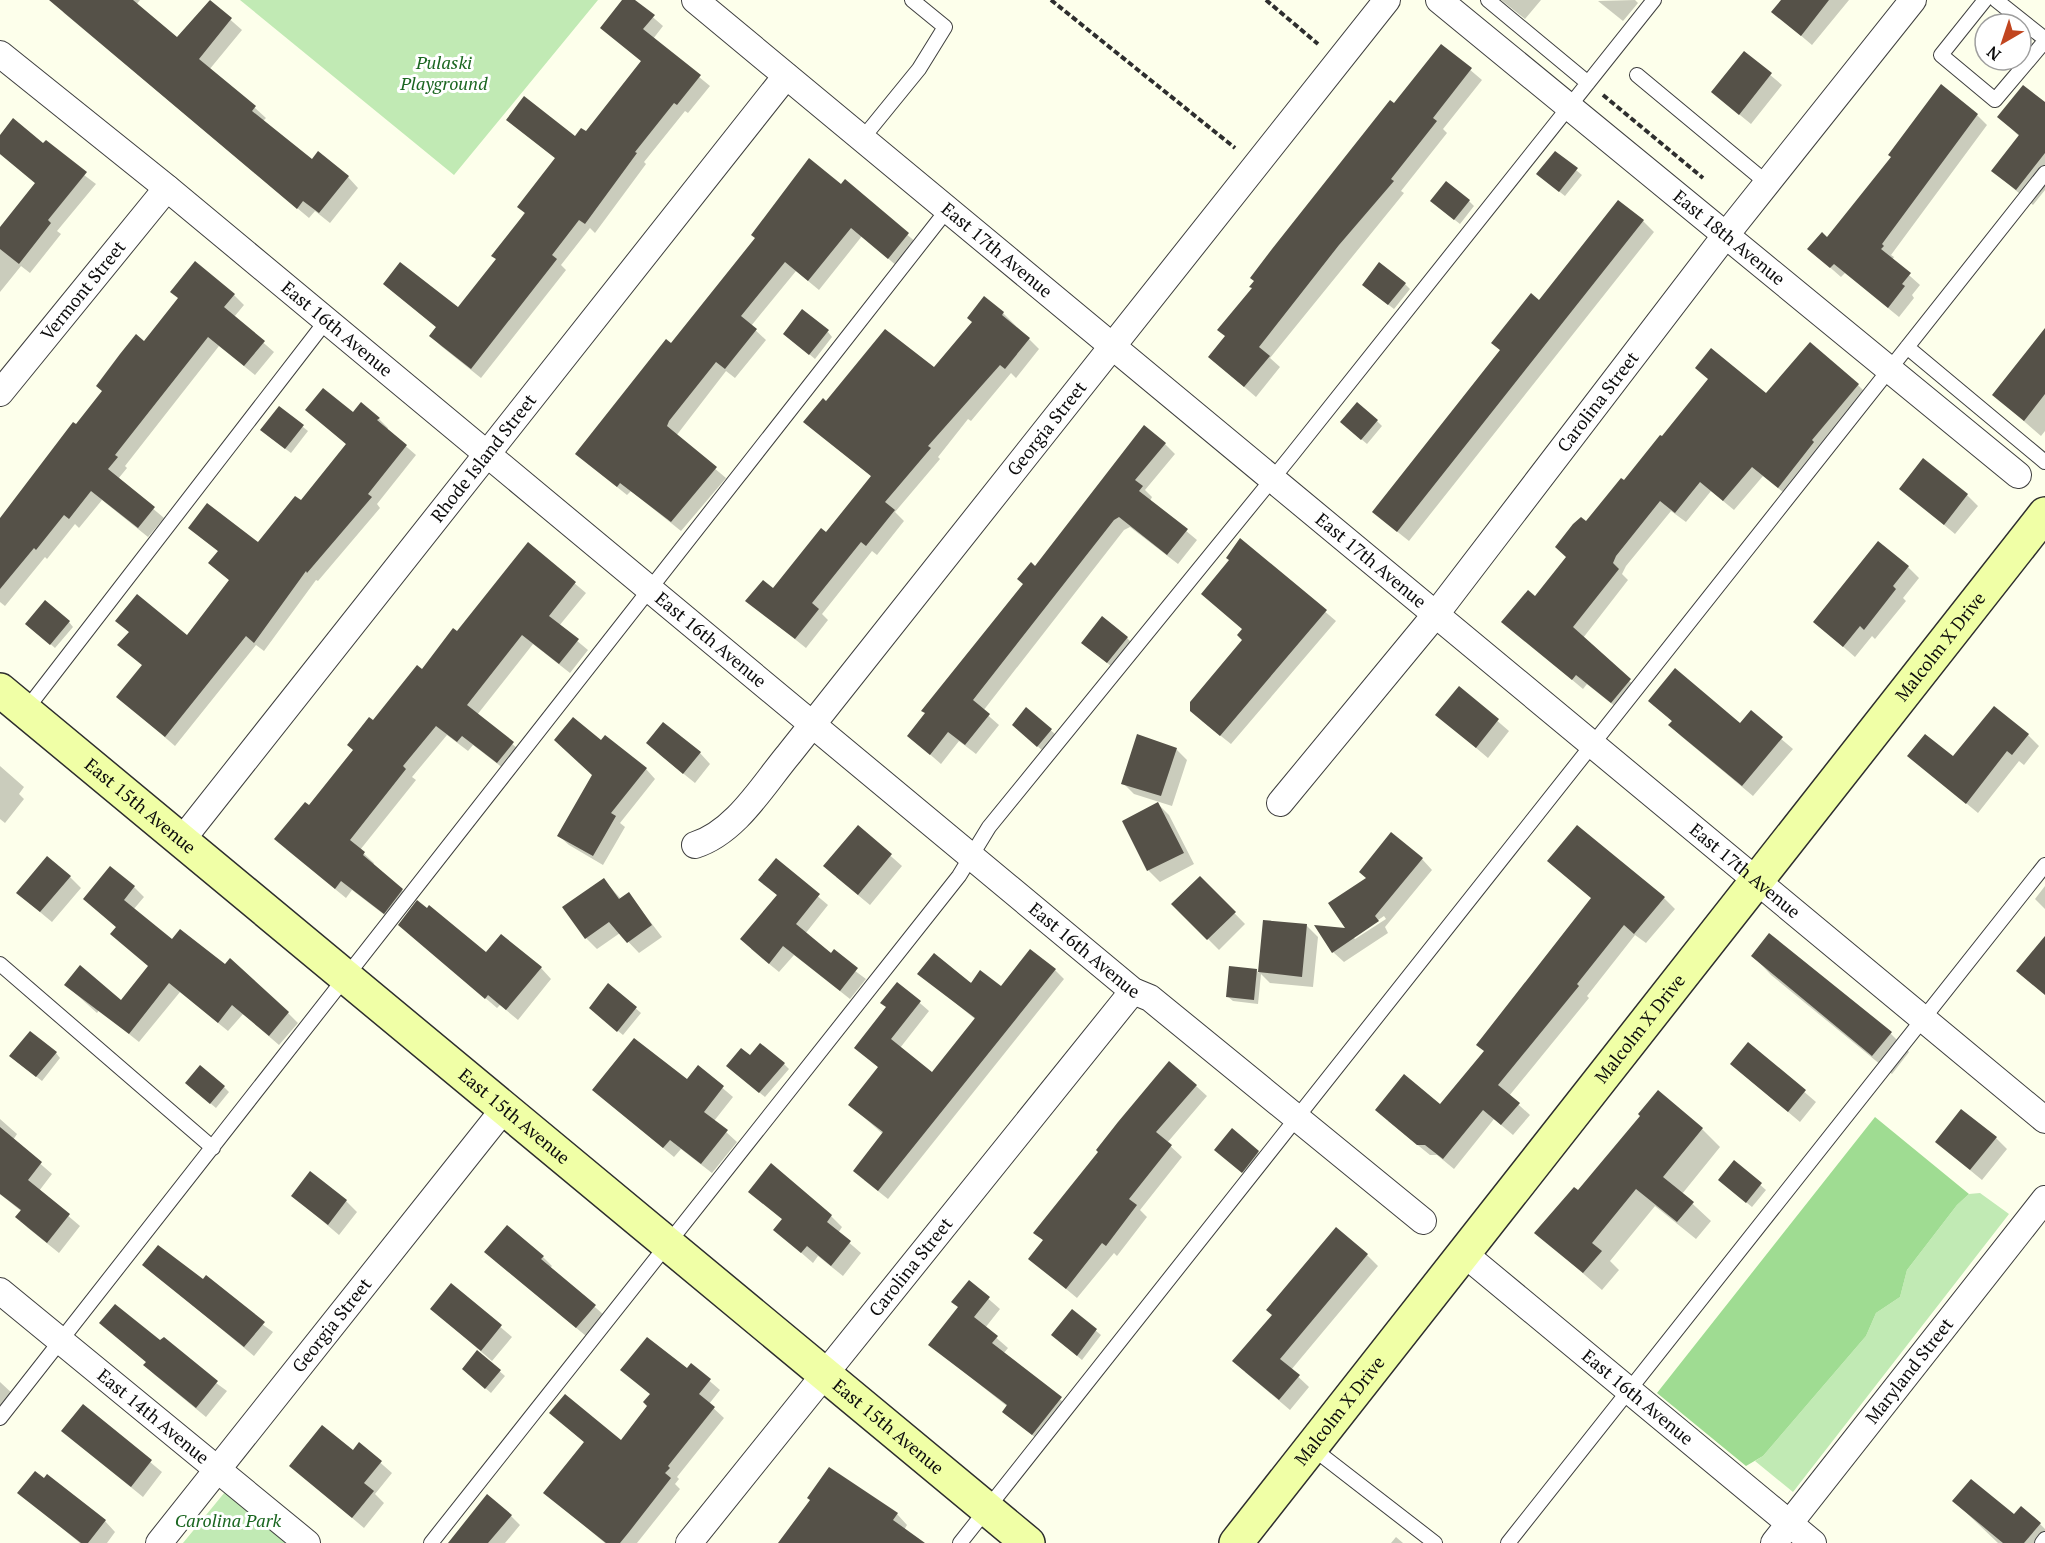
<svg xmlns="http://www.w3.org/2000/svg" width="2045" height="1543" viewBox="0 0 2045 1543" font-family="'PT Serif',serif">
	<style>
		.green { fill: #c1eab4 }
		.forest { fill: #9fdc92 }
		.shadow { fill: #0003; fill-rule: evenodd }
		.building { fill: #555148 }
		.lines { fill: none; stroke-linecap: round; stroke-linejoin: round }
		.lane-casing { stroke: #3f3f3f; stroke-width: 16 }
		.street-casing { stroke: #3f3f3f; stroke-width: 28 }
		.secondary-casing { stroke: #2e2e2e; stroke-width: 36 }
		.path { stroke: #2e2e2e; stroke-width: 4; stroke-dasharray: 6 3; stroke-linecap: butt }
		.lane { stroke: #fff; stroke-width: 14 }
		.street { stroke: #fff; stroke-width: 26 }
		.secondary { stroke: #f0ffa6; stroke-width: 33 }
		.labels { text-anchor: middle; stroke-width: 6; stroke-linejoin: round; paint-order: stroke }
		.park-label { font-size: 18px; font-style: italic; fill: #1a6620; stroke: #fff }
		.street-label { font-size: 18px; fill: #0c0c0c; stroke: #fff }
	</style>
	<rect width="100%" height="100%" fill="#fdffeb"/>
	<path class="green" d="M240 0H598L454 175Z
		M1980 1193 2009 1214 1793 1492 1755 1461 1763 1456 1866 1336 1876 1313 1900 1297 1907 1270 1957 1205 1969 1194Z
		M225 1492 288 1543H183Z"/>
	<path class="forest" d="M1875 1117 1969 1194 1957 1205 1907 1270 1900 1297 1876 1313 1866 1336 1763 1456 1746 1466 1657 1393Z"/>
	<path class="shadow" d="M55 0H140L136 5 178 39 209 1 242 30 209 70 255 108 266 118 263 121 312 161 348 177 358 188 330 223 315 211 309 218 64 13Z
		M624 0H633L663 26 653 39 710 86 688 113 685 111 644 162 646 164 595 233 590 228 561 265 566 270 481 378 441 346 431 336 437 328 385 284 458 310 497 259 556 159 508 120 575 138 586 134 642 62 602 28Z
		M1501 0H1541L1525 19Z
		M1635 0 1638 3 1623 21 1598 1Z
		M1783 0H1849L1812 45 1773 12Z
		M1442 46 1482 80 1443 129 1447 133 1401 191 1404 193 1270 358 1280 367 1256 397 1221 367 1226 337 1256 282Z
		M1744 53 1782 85 1751 124 1724 102Z
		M2045 104V190L2033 205 1993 171 2020 137 1999 117Z
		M1977 115 1987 125 1891 255 1894 257 1892 260 1920 285 1912 295 1914 298 1899 317 1845 273 1841 277 1809 249 1828 239Z
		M0 137 44 145 96 184 57 231 61 234 30 273 21 266 0 292V230L36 184 0 154Z
		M1555 153 1582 175 1565 196 1543 179Z
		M845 181 918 244 898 267 862 236 819 290 796 271 751 326 766 340 735 378 726 371 676 436 726 478 681 531 631 491 627 495 587 463 671 345Z
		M1469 201 1474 206 1460 224 1437 206Z
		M1643 221 1654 232 1409 541 1385 522 1374 511 1501 351 1493 343 1540 302Z
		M1405 284 1410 289 1394 309 1369 290Z
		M234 295 244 305 234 317 274 352 255 375 219 346 125 466 127 468 118 479 164 518 148 537 102 500 79 528 75 524 47 559 45 557 5 606 0 602V519L144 343Z
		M1003 313 1039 349 1016 378 1011 373 971 421 968 419 938 457 940 459 895 512 904 521 877 555 872 551 822 614 828 620 806 648 747 601 774 590 826 534 872 477 805 422 826 403 934 369Z
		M2045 331V431L2041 436 1994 395Z
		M828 332 832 337 815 359 790 338Z
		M1858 385 1868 395 1789 497 1763 476 1734 510 1711 491 1686 522 1671 511 1626 566 1622 574 1628 580 1583 638 1640 691 1622 712 1587 684 1583 689 1503 622 1535 598 1568 557 1587 523 1663 439 1766 395Z
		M307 410 379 419 388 428 387 430 416 455 377 504 380 508 318 581 316 580 264 651 256 645 175 746 118 697 143 666 119 645 130 633 117 621 187 637 230 581 210 563 219 552 200 537 258 544 301 503 347 445Z
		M1377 421 1382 426 1367 444 1347 427Z
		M303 427 308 431 291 453 267 435Z
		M1165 444 1175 454 1145 490 1152 497 1150 501 1197 540 1178 564 1130 527 1124 530 983 711 999 725 976 754 959 741 941 764 909 736 1036 568Z
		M1901 489 1967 495 1978 506 1955 534Z
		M1241 540 1336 621 1231 744 1202 721 1244 640 1230 561Z
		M528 544 586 593 559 626 588 650 570 673 533 644 477 715 523 753 508 772 473 745 468 751 447 735 412 777 416 780 360 850 374 863 373 865 413 900 395 923 352 890 346 898 286 849 309 808 374 723 457 633Z
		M1908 567 1919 578 1903 598 1906 601 1875 639 1872 636 1855 657 1815 622Z
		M69 622 73 627 55 648 32 628Z
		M1127 638 1132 643 1112 667 1088 647Z
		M1459 688 1509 731 1488 758 1437 715Z
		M1650 701 1740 725 1751 713 1793 749 1753 796 1681 736 1670 725 1673 722Z
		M1027 709 1056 735 1043 751 1019 730Z
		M2028 735 2039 746 2024 765 2019 761 1978 813 1909 756 1953 758Z
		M601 742 646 769 655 779 620 823 625 827 603 865 569 845 559 836 594 775Z
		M1176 749 1187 760 1172 806 1134 794 1123 783Z
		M700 753 710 764 695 783 659 754Z
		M0 766 24 787 19 794 24 799 5 823 0 819Z
		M1158 804 1169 815 1194 864 1160 882 1149 871 1124 821Z
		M858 827 902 866 870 905 836 877Z
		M1422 859 1432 870 1385 927 1388 933 1344 962 1333 952ZM1384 916 1386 919 1355 939 1353 937Z
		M776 861 828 905 805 934 866 979 850 999 794 955 779 972 751 949 778 896 770 889Z
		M1549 861 1664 898 1675 909 1646 943 1635 935 1587 996 1589 998 1509 1096 1530 1115 1513 1135 1494 1119 1454 1169 1437 1155H1430L1388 1121 1440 1106 1485 1052 1593 899Z
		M70 877 81 888 52 922 29 903Z
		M1200 878 1245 924 1219 950 1173 904Z
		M604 880 621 899 629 894 662 937 639 953 620 933 597 949 586 938Z
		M2045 886V909L2035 899Z
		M134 887 144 897 133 910 172 941 288 1013 298 1023 279 1045 243 1014 228 1031 180 992 139 1042 99 1010 97 1013 66 985 121 1002 149 966 112 934 117 928 85 899Z
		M1265 921 1307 926 1318 937 1313 987 1270 983 1261 974 1258 1004 1233 1001 1227 996 1256 970 1259 973Z
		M400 925 486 954 541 968 551 979 518 1020 500 1005 497 1008Z
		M1753 956 1891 1034 1909 1052 1892 1074 1771 975Z
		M1055 970 1064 979 888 1199 864 1180 884 1135 850 1105 879 1068 856 1047 887 1008 898 984 929 1011 900 1048 932 1074 975 1019 919 973 1001 988Z
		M609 985 641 1013 623 1035 596 1013Z
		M1748 1044 1816 1102 1800 1122 1743 1074Z
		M56 1053 60 1058 42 1081 16 1061Z
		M750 1057 784 1064 789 1069 765 1097 733 1071Z
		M698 1067 733 1097 714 1121 737 1142 712 1173 681 1149 674 1157 605 1100 687 1082Z
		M1196 1086 1207 1096 1167 1143 1182 1157 1140 1210 1147 1217 1117 1256 1114 1253 1077 1298 1030 1259 1044 1241 1035 1233Z
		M224 1087 229 1092 216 1108 192 1088Z
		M0 1119 17 1134 13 1140 52 1174 39 1191 80 1226 59 1253 28 1228 17 1217 21 1211 0 1194Z
		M1702 1129 1720 1147 1682 1194 1711 1221 1696 1239 1655 1206 1610 1261 1619 1270 1602 1290 1537 1233Z
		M1996 1138 2007 1149 1982 1180 1948 1152Z
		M1258 1152 1263 1157 1248 1176 1221 1154Z
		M1734 1162 1766 1190 1752 1207 1725 1185Z
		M772 1165 831 1216 842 1227 838 1233 861 1253 843 1276 818 1256 813 1263 775 1230 783 1220 750 1192Z
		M293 1196 346 1201 357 1212 339 1235Z
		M1367 1255 1378 1266 1291 1370 1309 1387 1290 1410 1245 1372Z
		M543 1257 552 1266 550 1268 604 1315 586 1336 495 1261Z
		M144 1265 203 1281 273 1332 254 1356Z
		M969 1282 1000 1309 985 1328 1008 1348 1003 1354 1072 1409 1044 1445 1004 1411 1008 1407 930 1345 959 1308Z
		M451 1285 512 1337 492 1361 432 1309Z
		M1072 1311 1101 1335 1082 1360 1058 1340Z
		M101 1323 160 1342 227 1391 206 1417 155 1375 145 1365 147 1363Z
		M477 1352 505 1376 491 1393 469 1374Z
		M691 1365 720 1390 709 1404 724 1418 677 1477 679 1479 675 1484 680 1489 637 1543H605L545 1493 585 1443 551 1413 621 1443 649 1406 651 1395 622 1370H687Z
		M0 1382 14 1395 0 1412Z
		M83 1406 162 1472 143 1497 74 1441Z
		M359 1444 392 1473 375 1494 384 1503 364 1528 291 1466 353 1452Z
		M19 1493 105 1521 115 1532 107 1543H80Z
		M811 1500 897 1514 907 1525 904 1530 923 1543H779Z
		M1954 1501 2040 1524 2045 1529V1543H1998Z
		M511 1516 520 1525 505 1543H449Z
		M1396 1537 1403 1543H1391Z"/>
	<path class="building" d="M49 0H133L177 37 210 0 232 18 199 59 256 106 252 111 312 159 318 151 349 176 319 213 303 201 297 209Z
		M622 0H635L655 15 643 29 701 75 677 105 674 103 635 152 637 153 585 224 579 220 552 255 557 259 471 369 429 336 436 327 383 284 400 262 458 307 496 259 491 256 525 213 517 207 555 158 506 120 524 96 575 136 581 128 586 131 641 61 600 28Z
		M1781 0H1829L1801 36 1771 12Z
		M1441 44 1472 68 1433 118 1437 121 1391 179 1394 181 1339 245 1259 347 1270 356 1244 387 1208 357 1225 336 1217 330 1252 288 1249 287 1254 281 1250 278 1272 249 1390 100 1394 103Z
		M1744 51 1772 73 1739 115 1711 92Z
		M1941 84 1978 114 1882 244 1884 246 1881 249 1911 273 1902 284 1905 286 1888 308 1834 264 1830 268 1807 249 1822 232 1827 237 1891 157 1888 155Z
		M2023 85 2045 102V153L2016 190 1991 171 2019 135 1997 117Z
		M13 118 43 143 46 140 87 172 48 220 51 223 19 264 0 249V227L35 183 0 154V135Z
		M1555 151 1578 168 1559 192 1536 174Z
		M809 158 841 184 845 179 909 233 888 259 851 228 808 281 785 262 741 316 757 329 725 369 716 362 669 421 667 426 717 467 671 522 620 483 617 487 575 454 666 339 671 343 755 238 751 235Z
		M1446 181 1470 200 1454 220 1430 201Z
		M1618 200 1644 220 1397 532 1372 512 1500 350 1491 343 1531 293 1539 300Z
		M195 261 235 294 224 307 265 341 244 366 208 337 115 455 118 457 108 469 155 507 138 528 91 491 69 519 64 515 36 550 34 548 0 589V518L73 422 76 424 102 391 96 386 120 354 136 334 144 341 178 298 170 292Z
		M1379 262 1406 283 1388 305 1362 285Z
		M984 296 1004 312 1002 315 1030 338 1005 369 1000 365 928 446 931 448 885 502 895 510 866 546 861 542 812 603 819 609 795 639 745 601 763 580 773 588 821 528 826 532 871 476 803 422 823 398 826 401 885 329 934 367 972 322 967 318Z
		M802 309 829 330 809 355 783 334Z
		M2045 328V394L2024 421 1992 395Z
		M1810 342 1859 384 1812 440 1814 442 1778 488 1752 467 1723 501 1700 482 1675 513 1660 501 1616 556 1613 563 1619 569 1573 627 1631 679 1611 703 1576 675 1572 680 1501 622 1528 590 1535 596 1566 557 1555 547 1573 524 1581 517 1586 521 1621 478 1624 480 1660 435 1662 436 1708 379 1695 368 1711 348 1766 393Z
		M323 388 353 412 361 402 380 418 377 420 407 445 368 494 372 497 307 573 306 571 254 643 246 636 165 737 116 697 142 665 117 645 129 632 115 621 137 594 187 635 229 580 208 563 218 551 188 528 207 503 258 542 295 496 301 500 346 444 305 410Z
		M1357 402 1378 420 1361 440 1340 422Z
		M279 406 304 425 285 449 260 430Z
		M1144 425 1166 443 1135 480 1143 486 1139 491 1188 529 1167 555 1119 517 1114 520 973 700 990 714 965 745 948 732 930 755 907 736 925 713 921 711 1023 584 1017 579 1031 562 1035 566Z
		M1923 458 1968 494 1944 525 1899 489Z
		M1240 538 1327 610 1220 736 1190 711V702L1242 640 1237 635 1242 629 1201 594 1229 560 1226 558Z
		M1878 541 1909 566 1893 586 1896 589 1864 630 1860 626 1843 647 1813 622Z
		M528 542 576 582 549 616 579 639 559 664 522 635 467 705 514 742 497 763 462 736 457 742 436 726 403 766 406 769 350 840 365 852 363 855 403 889 384 914 341 881 335 889 274 839 305 802 309 805 353 750 347 745 369 717 373 720 417 665 422 669 453 628 457 631Z
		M45 600 70 621 50 645 25 624Z
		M1102 616 1128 637 1107 663 1081 643Z
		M1675 668 1740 723 1751 710 1783 737 1742 786 1668 725 1672 721 1648 701Z
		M1459 686 1499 719 1476 748 1435 715Z
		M1994 706 2029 734 2012 755 2007 751 1966 804 1907 756 1925 734 1953 756Z
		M1026 707 1052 729 1037 747 1012 725Z
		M573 717 601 740 605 735 647 768 611 813 616 816 593 856 557 836 592 775 554 740Z
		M663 722 701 752 683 774 646 743Z
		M1137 734 1177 748 1161 796 1121 784Z
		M1158 802 1184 853 1147 871 1122 821Z
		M858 825 892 854 858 895 823 866Z
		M1577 825 1665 897 1634 934 1624 925 1577 984 1579 986 1498 1085 1520 1103 1501 1125 1483 1110 1443 1159 1425 1145H1417L1375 1110 1404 1074 1440 1104 1484 1051 1476 1045 1591 898 1547 861Z
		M1391 832 1423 858 1375 916 1379 921 1332 953 1314 925 1345 928 1328 903 1366 878 1359 872Z
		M47 856 71 876 40 912 16 893Z
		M776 858 820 894 796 924 831 953 834 949 858 968 840 991 783 946 769 964 740 939 777 895 758 880Z
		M110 866 135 886 124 900 172 939 180 929 225 964 230 958 289 1012 269 1036 232 1005 218 1023 169 983 129 1034 64 985 80 965 121 1000 148 966 110 934 116 927 83 899Z
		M1200 876 1236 912 1207 940 1171 904Z
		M604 878 619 899 629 892 652 925 627 943 609 922 585 939 562 907Z
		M417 900 427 908 429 905 486 952 501 934 542 967 506 1010 488 995 485 999 398 925Z
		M1263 920 1307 924 1302 977 1258 972Z
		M1769 933 1892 1032 1872 1056 1751 956Z
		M2045 936V995L2016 971Z
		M1030 949 1056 969 878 1191 853 1171 883 1132 848 1105 878 1067 854 1048 886 1007 880 1003 897 982 921 1001 891 1039 932 1072 975 1018 917 974 934 953 971 983 980 970 1001 986Z
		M1229 966 1257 969 1254 1000 1226 997Z
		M608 983 637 1007 617 1032 589 1008Z
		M30 1031 57 1052 36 1077 9 1056Z
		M634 1038 687 1079 698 1065 724 1086 704 1112 728 1130 701 1164 670 1140 663 1148 592 1090Z
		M1748 1042 1806 1090 1788 1112 1730 1064Z
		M760 1043 785 1063 759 1093 726 1066 741 1048 750 1055Z
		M1169 1061 1197 1085 1156 1132 1172 1145 1129 1199 1137 1205 1106 1246 1102 1243 1066 1289 1028 1259 1043 1240 1033 1233 1098 1152 1096 1150 1118 1122Z
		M200 1065 225 1086 210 1104 185 1083Z
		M1658 1090 1703 1128 1663 1177 1694 1202 1677 1222 1636 1189 1592 1243 1602 1251 1583 1273 1534 1233 1574 1187 1578 1190 1640 1116 1638 1114Z
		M1961 1109 1997 1137 1970 1170 1935 1142Z
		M0 1127 42 1162 28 1180 70 1214 47 1243 15 1217 21 1210 0 1194Z
		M1232 1128 1259 1151 1242 1173 1214 1150Z
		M1734 1160 1762 1183 1746 1203 1718 1180Z
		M771 1163 832 1215 827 1222 851 1241 831 1266 807 1246 801 1253 773 1230 782 1219 748 1192Z
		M310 1171 347 1200 328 1225 291 1196Z
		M507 1225 544 1256 541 1259 596 1305 576 1328 484 1252Z
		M1336 1227 1368 1254 1280 1359 1300 1375 1279 1400 1232 1361 1272 1315 1266 1310Z
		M158 1245 203 1279 206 1275 265 1322 244 1347 142 1265Z
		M969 1280 990 1297 974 1317 998 1336 992 1343 1062 1397 1032 1435 1002 1412 1007 1405 928 1345 958 1307 951 1302Z
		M451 1283 502 1325 481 1351 430 1309Z
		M115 1304 160 1340 164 1337 218 1381 196 1408 143 1365 146 1362 99 1323Z
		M1072 1309 1097 1329 1077 1356 1051 1335Z
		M647 1337 687 1368 691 1363 711 1379 699 1394 715 1407 668 1466 670 1468 665 1473 671 1478 629 1532 620 1543H606L543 1493 584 1442 549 1413 565 1394 621 1440 647 1406 643 1402 650 1394 620 1370Z
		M477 1350 501 1370 485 1389 462 1369Z
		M83 1404 152 1460 131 1487 61 1431Z
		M322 1425 353 1450 359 1442 382 1461 364 1483 374 1491 352 1518 289 1466Z
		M829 1467 898 1513 893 1520 925 1543H778L810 1500 807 1498Z
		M35 1471 44 1478 47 1474 106 1520 88 1543H81L17 1493Z
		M1971 1479 2014 1514 2021 1506 2041 1523 2024 1543H2003L1952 1501Z
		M487 1494 512 1515 488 1543H448Z"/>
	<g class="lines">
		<g class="lane-casing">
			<path id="lane" d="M1488 0 1588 83
				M1985 0 1941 55 1995 100 2045 41
				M1996 0 2045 39
				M1637 75 1767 183
				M862 139 919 69 945 27 912 0
				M1907 347 2045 462
				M25 711 326 321
				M0 964 213 1148
				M0 1418 947 210
				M1311 1447 1435 1543
				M431 1543 959 876 989 827 1291 456 1654 0
				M960 1543 2045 173
				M1508 1543 2045 865
				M2042 1543 2045 1539"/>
		</g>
		<g class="street-casing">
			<g id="street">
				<path id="s1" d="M695 0 2045 1120"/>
				<path id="s2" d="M1439 0 2018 475"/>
				<path id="s3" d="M0 54 167 188 1133 991 1150 998 1423 1221"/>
				<path id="s4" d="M0 393 167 188"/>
				<path id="s5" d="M1280 803 1436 614 1725 236 1913 0"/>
				<path id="s6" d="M181 841 786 76"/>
				<path id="s7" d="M695 845C736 832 763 785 789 754L1387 0"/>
				<path id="s8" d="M1462 1252 1813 1543"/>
				<path id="s9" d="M0 1291 307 1543"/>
				<path id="s10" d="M159 1543 504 1109"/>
				<path id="s11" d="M689 1543 1133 991"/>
				<path id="s12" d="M1774 1543 2045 1199"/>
			</g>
		</g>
		<g class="secondary-casing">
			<g id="secondary">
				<path id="s13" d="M0 690 1028 1543"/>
				<path id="s14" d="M1236 1543 2045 514"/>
			</g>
		</g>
		<path class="path" d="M1051 0 1235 148
			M1266 0 1318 44
			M1603 95 1703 178"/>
		<use href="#lane" class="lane"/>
		<use href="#street" class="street"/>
		<use href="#secondary" class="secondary"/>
	</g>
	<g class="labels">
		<g class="park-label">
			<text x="444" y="69">Pulaski<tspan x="444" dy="21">Playground</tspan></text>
			<text x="228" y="1527">Carolina Park</text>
		</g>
		<g class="street-label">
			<text dy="6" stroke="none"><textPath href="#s2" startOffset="375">East 18th Avenue</textPath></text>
			<text dy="6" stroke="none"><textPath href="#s1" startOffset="392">East 17th Avenue</textPath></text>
			<text dy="6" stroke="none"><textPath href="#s4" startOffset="132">Vermont Street</textPath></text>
			<text dy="6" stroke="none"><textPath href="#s3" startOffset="435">East 16th Avenue</textPath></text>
			<text dy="6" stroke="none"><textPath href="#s5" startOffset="512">Carolina Street</textPath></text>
			<text dy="6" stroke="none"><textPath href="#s7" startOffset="548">Georgia Street</textPath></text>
			<text dy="6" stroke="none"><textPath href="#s6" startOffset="488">Rhode Island Street</textPath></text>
			<text dy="6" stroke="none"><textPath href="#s1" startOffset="878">East 17th Avenue</textPath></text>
			<text dy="6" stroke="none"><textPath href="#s3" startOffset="921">East 16th Avenue</textPath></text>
			<text dy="6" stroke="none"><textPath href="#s14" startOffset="1140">Malcolm X Drive</textPath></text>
			<text dy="6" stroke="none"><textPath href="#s13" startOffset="182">East 15th Avenue</textPath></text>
			<text dy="6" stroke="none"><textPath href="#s1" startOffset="1364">East 17th Avenue</textPath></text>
			<text dy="6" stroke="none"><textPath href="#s3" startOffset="1407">East 16th Avenue</textPath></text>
			<text dy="6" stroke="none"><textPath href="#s14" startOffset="654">Malcolm X Drive</textPath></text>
			<text dy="6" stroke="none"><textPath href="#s13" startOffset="668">East 15th Avenue</textPath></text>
			<text dy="6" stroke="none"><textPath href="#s11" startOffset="354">Carolina Street</textPath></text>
			<text dy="6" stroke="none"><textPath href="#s10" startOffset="278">Georgia Street</textPath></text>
			<text dy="6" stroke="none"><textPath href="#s12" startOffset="219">Maryland Street</textPath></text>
			<text dy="6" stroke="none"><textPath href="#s8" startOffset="228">East 16th Avenue</textPath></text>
			<text dy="6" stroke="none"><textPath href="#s14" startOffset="168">Malcolm X Drive</textPath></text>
			<text dy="6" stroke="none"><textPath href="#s9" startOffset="198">East 14th Avenue</textPath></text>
			<text dy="6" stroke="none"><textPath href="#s13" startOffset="1154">East 15th Avenue</textPath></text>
		</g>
	</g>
	<g transform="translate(2003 42) rotate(219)"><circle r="28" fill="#ffffff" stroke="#9e9e9e" stroke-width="1.5"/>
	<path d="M0-4.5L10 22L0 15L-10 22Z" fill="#c1451f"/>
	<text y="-9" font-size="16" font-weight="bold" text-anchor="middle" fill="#0c0c0c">N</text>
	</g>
</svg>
